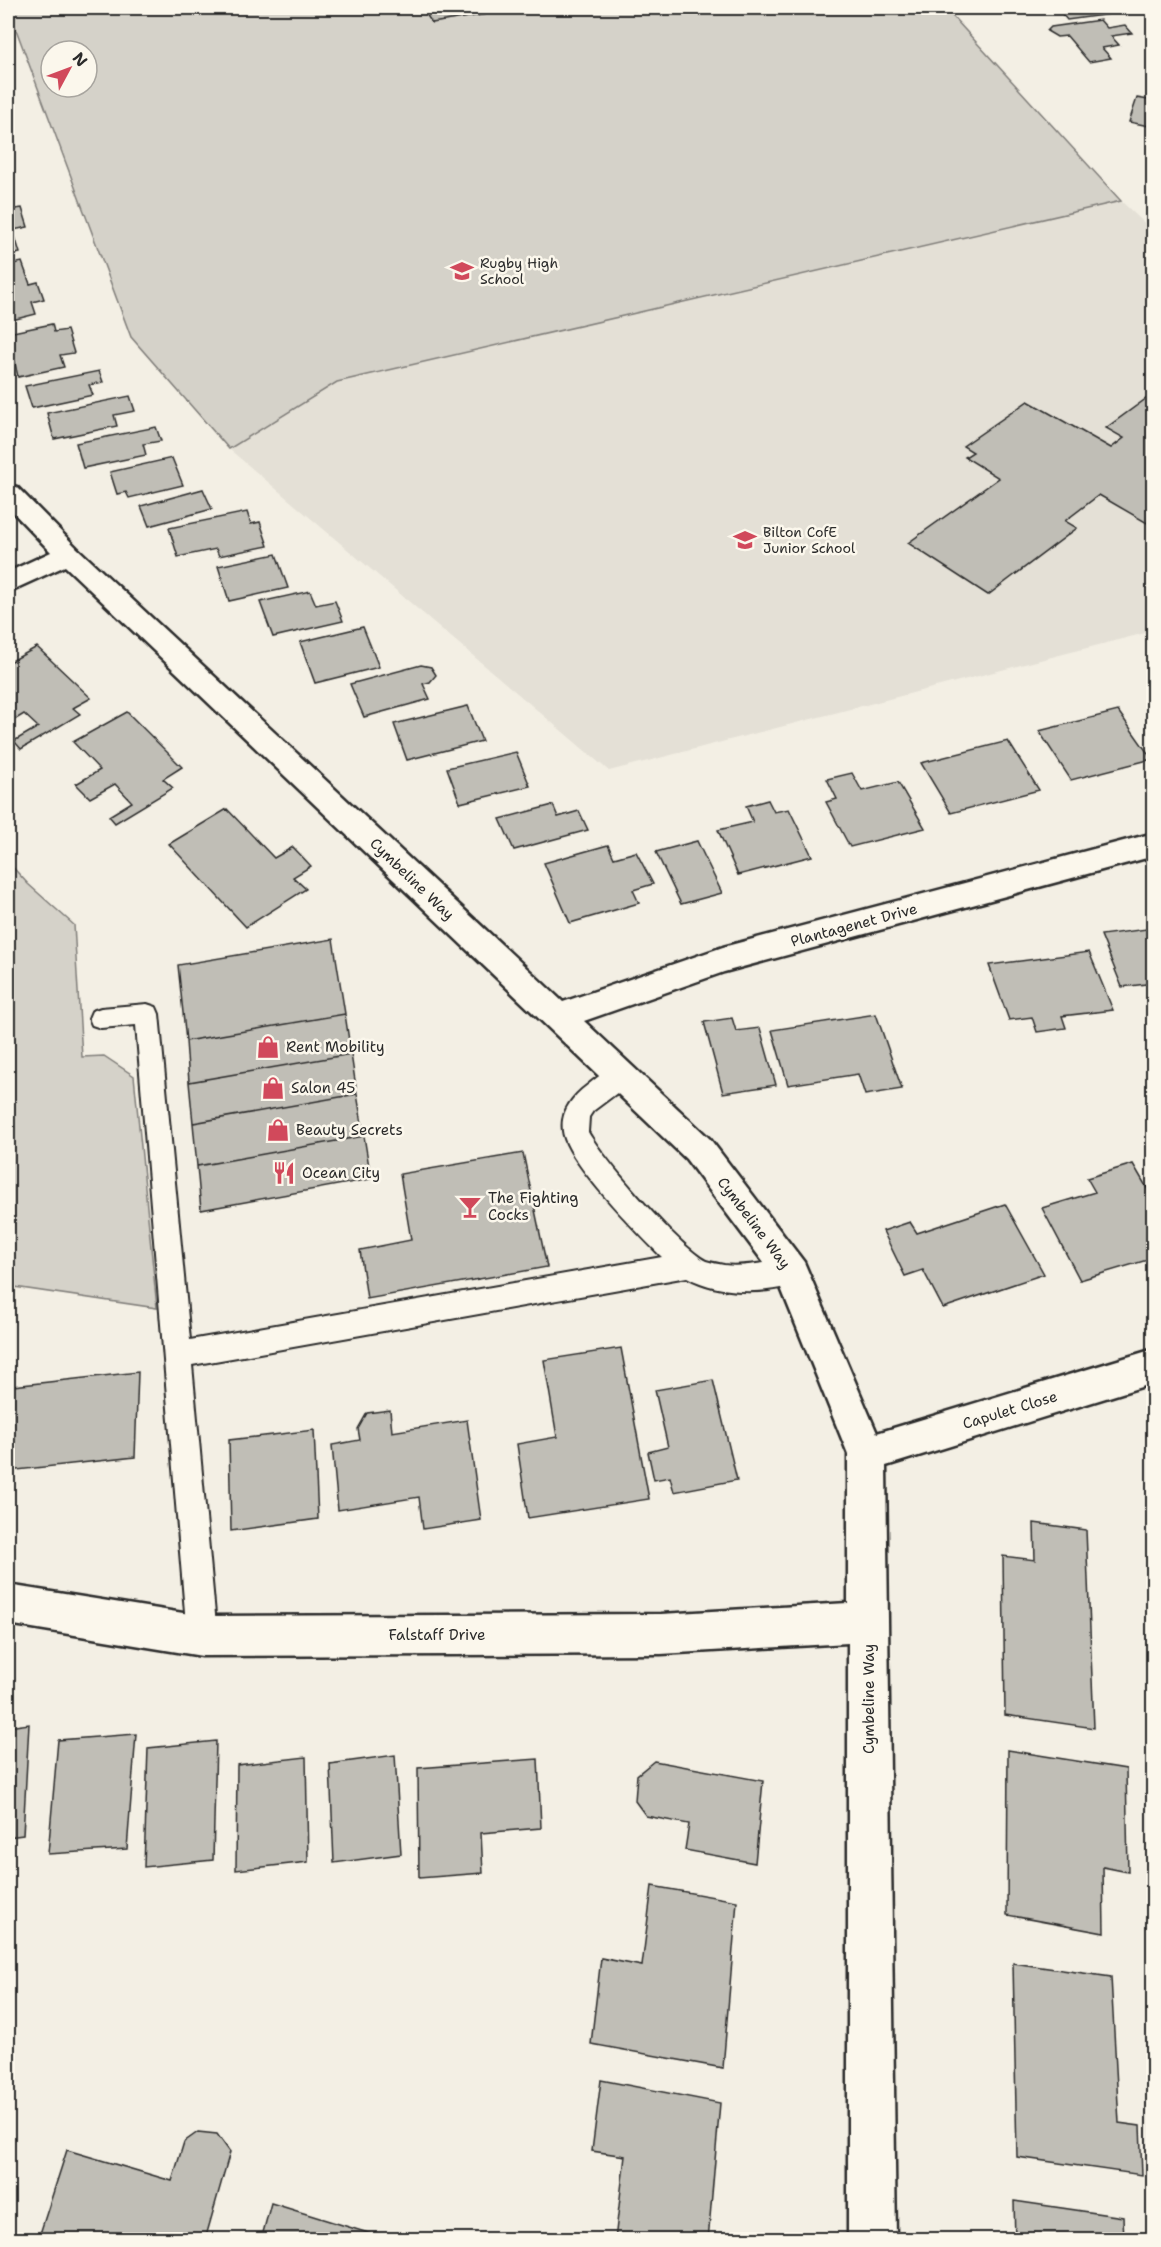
<svg xmlns="http://www.w3.org/2000/svg" width="1161" height="2247" viewBox="0 0 1161 2247" font-family="'Shantell Sans',sans-serif">
	<style>
		.built { fill: #e4e0d6; fill-rule: evenodd }
		.green { fill: #d5d2c9; stroke: #807e7a; stroke-width: 1.5; fill-rule: evenodd }
		.building { fill: #c0beb6; stroke: #2b2b2b; stroke-width: 1.5 }
		.lines { fill: none; stroke-linecap: round; stroke-linejoin: round }
		.lane-casing { stroke: #2b2b2b; stroke-width: 4 }
		.street-casing { stroke: #2b2b2b; stroke-width: 5 }
		.lane { fill: #fbf7ec; fill-rule: evenodd }
		.street { fill: #fbf7ec; fill-rule: evenodd }
		.labels { text-anchor: middle; stroke-width: 5; stroke-linejoin: round; paint-order: stroke }
		.far-poi-label { font-size: 14px; fill: #2b2b2b; stroke: #fbf7ec; text-anchor: start }
		.street-label { font-size: 15px; fill: #2b2b2b; stroke: #fbf7ec }
		.poi-label { font-size: 15px; fill: #2b2b2b; stroke: #fbf7ec; text-anchor: start }
	</style>
	<rect width="100%" height="100%" fill="#f3efe4"/>
	<filter id="ink" filterUnits="userSpaceOnUse"><feTurbulence type="fractalNoise" baseFrequency=".0167" numOctaves="2"/><feDisplacementMap in="SourceGraphic" scale="12" xChannelSelector="R" yChannelSelector="G"/><feConvolveMatrix kernelMatrix="1 2 1 2 8 2 1 2 1" color-interpolation-filters="sRGB"/></filter>
	<g filter="url(#ink)">
		<path class="built" d="M8 8H945L1121 201 1153 231V631L609 771 229 449 131 337ZM51 51H87V87H51Z"/>
		<path class="green" d="M8 8H422L432 23 524 8H945L1121 201 337 382 229 449 131 337ZM51 51H87V87H51Z
			M8 862 28 884 74 925 82 1057 104 1056 134 1076 157 1308 8 1286Z"/>
		<path class="building" d="M422 8H524L432 23Z
			M1057 8H1106L1111 14 1067 20Z
			M1100 20 1107 28 1125 25 1132 33 1111 36 1119 45 1102 48 1111 58 1089 62 1067 36 1057 37 1047 31 1051 27Z
			M1137 98 1154 101V127L1129 122Z
			M22 208 28 227 13 230 20 253 8 256V210Z
			M22 262 30 284 38 282 44 299 32 302 36 314 8 321V265Z
			M52 324 54 332 67 330 74 353 60 355 64 367 18 377 8 333Z
			M99 371 103 382 89 385 93 395 32 408 25 386Z
			M1154 393V527L1099 495 1065 521 1077 528 988 595 908 543 999 478 965 457 973 452 963 446 1028 401 1111 448 1124 438 1106 428Z
			M130 396 135 411 114 415 117 426 54 439 47 413Z
			M156 427 161 441 143 444 146 455 83 468 76 443Z
			M172 458 183 485 129 498 126 492 117 494 110 472Z
			M203 489 212 509 149 526 141 506Z
			M247 512 251 524 260 522 268 546 219 556 216 549 178 557 169 528Z
			M276 554 288 588 229 601 218 566Z
			M310 591 316 605 335 601 343 621 273 637 260 602Z
			M363 627 379 667 315 683 300 642Z
			M37 647 91 698 73 708 80 714 21 749 14 741 38 727 24 714 8 724V663Z
			M421 665 431 667 436 675 430 682 423 684 430 699 364 717 350 684Z
			M468 706 482 741 407 760 394 724Z
			M1118 711 1152 759 1071 780 1039 731Z
			M127 712 182 767 163 779 173 788 115 823 109 816 132 802 115 784 90 798 76 784 100 770 73 742Z
			M1008 741 1039 790 951 813 921 763Z
			M516 752 530 786 460 803 447 768Z
			M852 773 862 791 898 782 925 828 850 847 826 802 837 799 827 779Z
			M768 800 774 812 789 809 812 856 738 875 718 830 753 822 746 806Z
			M553 805 558 817 579 811 588 830 514 850 500 819Z
			M227 809 274 858 293 847 311 866 293 877 306 889 246 927 169 844Z
			M697 841 722 893 681 904 656 852Z
			M608 845 614 858 636 852 653 884 633 890 639 903 570 923 544 863Z
			M1154 928V983L1122 987 1101 935Z
			M333 939 345 1014 186 1041 178 965Z
			M1089 952 1113 1010 1062 1016 1066 1028 1037 1032 1032 1017 1009 1020 989 965Z
			M345 1014 351 1054 189 1082 186 1041Z
			M876 1014 902 1089 865 1095 858 1074 788 1085 772 1030Z
			M732 1018 736 1031 760 1028 776 1085 723 1093 704 1022Z
			M351 1054 357 1094 193 1123 189 1082Z
			M357 1094 364 1136 197 1166 193 1123Z
			M364 1136 371 1179 201 1210 197 1166Z
			M523 1153 547 1267 367 1299 360 1250 411 1240 400 1174Z
			M1133 1164 1154 1200V1258L1080 1280 1042 1208 1095 1192 1087 1178Z
			M1005 1204 1044 1274 943 1308 923 1270 905 1276 883 1231 910 1222 917 1233Z
			M621 1348 649 1499 528 1518 517 1444 557 1437 544 1360Z
			M138 1372 135 1457 8 1471 13 1386Z
			M713 1380 737 1480 674 1492 670 1477 654 1480 648 1452 668 1447 655 1390Z
			M390 1410 392 1432 467 1420 481 1520 423 1529 419 1497 338 1510 332 1445 360 1440 358 1429 367 1413Z
			M314 1430 318 1519 231 1531 229 1440Z
			M1034 1523 1086 1530 1094 1728 1005 1715 1003 1556 1035 1560Z
			M29 1724 23 1835 8 1837V1727Z
			M136 1734 127 1849 48 1854 58 1740Z
			M216 1741 213 1860 144 1867 148 1748Z
			M1008 1750 1126 1769 1128 1872 1103 1867 1104 1933 1007 1915Z
			M395 1755 401 1854 334 1863 330 1764Z
			M306 1757 308 1862 236 1870 237 1765Z
			M538 1759 541 1828 481 1833 483 1873 419 1878 418 1768Z
			M654 1761 763 1781 755 1863 685 1850 689 1824 646 1816 635 1801 637 1775Z
			M652 1886 737 1901 723 2068 591 2044 601 1958 642 1966Z
			M1013 1963 1111 1977 1119 2123 1140 2126 1142 2175 1017 2157Z
			M601 2080 720 2103 708 2240H615L625 2156 592 2151Z
			M198 2132 217 2134 230 2152 205 2240H38L67 2150 172 2181 184 2142Z
			M1014 2201 1123 2217 1124 2240H1015Z
			M271 2203 391 2240H261Z"/>
		<g class="lines">
			<g class="lane-casing">
				<path id="lane" d="M147 1004 156 1007 159 1014 190 1340 662 1257C639 1234 566 1161 563 1131 560 1111 574 1095 589 1084 601 1075 613 1063 629 1068L633 1076 629 1084 593 1111 589 1117 588 1132C605 1161 678 1246 706 1261 712 1263 719 1264 724 1265 749 1269 780 1256 802 1264L805 1273 802 1282C766 1295 720 1295 687 1277L192 1365 217 1636 213 1647 202 1651 191 1647 187 1636 136 1025 101 1028 92 1025 89 1018 92 1011 101 1008Z"/>
			</g>
			<g class="street-casing">
				<path id="street" d="M8 485 17 487 77 548 563 1002 723 947 1154 833V856L724 972 584 1021 710 1139 804 1262 877 1433 1154 1349V1383L886 1466 896 2240H848V1643L661 1654 202 1656 8 1624V1585L202 1616 661 1614 848 1603V1454L779 1283 686 1159 65 566 8 592V572L51 552 8 507Z"/>
			</g>
			<use href="#lane" class="lane"/>
			<use href="#street" class="street"/>
		</g>
	</g>
	<defs>
		<g id="school-bare" transform="scale(1.8)"><path d="M0-5L7-2L0 1L-7-2ZM-4 1L0 2.5L4 1V4Q0 6-4 4Z" fill="#d1495b" stroke="#fbf7ec" stroke-width="2.5" paint-order="stroke"/></g>
		<g id="shop-bare" transform="scale(1.8)"><path d="M-5-2.5h2.3a2.7 3.5 0 0 1 5.4 0H5L5.5 6h-11ZM-1.5-2.5h3a1.5 2.3 0 0 0-3 0Z" fill="#d1495b" stroke="#fbf7ec" stroke-width="2.5" paint-order="stroke"/></g>
		<g id="restaurant-bare" transform="scale(1.8)"><path d="M-5-6h1v4h1v-4h1v4h1v-4h1v5L-1.5 .5V6h-2V.5L-5-1ZM5-6V6H3V1.5H1.5Q1.5-4 5-6Z" fill="#d1495b" stroke="#fbf7ec" stroke-width="2.5" paint-order="stroke"/></g>
		<g id="bar-bare" transform="scale(1.8)"><path d="M-6-5H6L.8 .8V4.5H3.5V6h-7V4.5H-.8V.8Z" fill="#d1495b" stroke="#fbf7ec" stroke-width="2.5" paint-order="stroke"/></g>
	</defs>
	<g fill-rule="evenodd">
		<use href="#school-bare" x="462" y="271"/>
		<use href="#school-bare" x="745" y="540"/>
		<use href="#shop-bare" x="268" y="1047"/>
		<use href="#shop-bare" x="273" y="1088"/>
		<use href="#shop-bare" x="278" y="1130"/>
		<use href="#restaurant-bare" x="284" y="1173"/>
		<use href="#bar-bare" x="470" y="1207"/>
	</g>
	<g class="labels">
		<g class="far-poi-label">
			<text x="480" y="268">Rugby High<tspan x="480" dy="16">School</tspan></text>
			<text x="763" y="537">Bilton CofE<tspan x="763" dy="16">Junior School</tspan></text>
		</g>
		<g class="street-label">
			<text transform="translate(412 879) rotate(44)" y="5">Cymbeline Way</text>
			<text transform="translate(854 925) rotate(-15)" y="5">Plantagenet Drive</text>
			<text transform="translate(754 1223) rotate(53)" y="5">Cymbeline Way</text>
			<text transform="translate(1010 1410) rotate(-17)" y="5">Capulet Close</text>
			<text x="437" y="1640">Falstaff Drive</text>
			<text transform="translate(869 1699) rotate(-90)" y="5">Cymbeline Way</text>
		</g>
		<g class="poi-label">
			<text x="286" y="1052">Rent Mobility</text>
			<text x="291" y="1093">Salon 45</text>
			<text x="296" y="1135">Beauty Secrets</text>
			<text x="302" y="1178">Ocean City</text>
			<text x="488" y="1203">The Fighting<tspan x="488" dy="17">Cocks</tspan></text>
		</g>
	</g>
	<rect width="1161" height="2247" fill="none" stroke="#fbf7ec" stroke-width="30"/>
	<rect x="15" y="15" width="1131" height="2217" fill="none" stroke="#2b2b2b" stroke-width="2" filter="url(#ink)"/>
	<g transform="translate(69 69) rotate(49)"><circle r="28" fill="#fbf7ec" stroke="#a8a59f" stroke-width="1.5"/>
	<path d="M0-4.5L10 22L0 15L-10 22Z" fill="#d1495b"/>
	<text y="-9" font-size="16" font-weight="bold" text-anchor="middle" fill="#2b2b2b">N</text>
	</g>
</svg>
